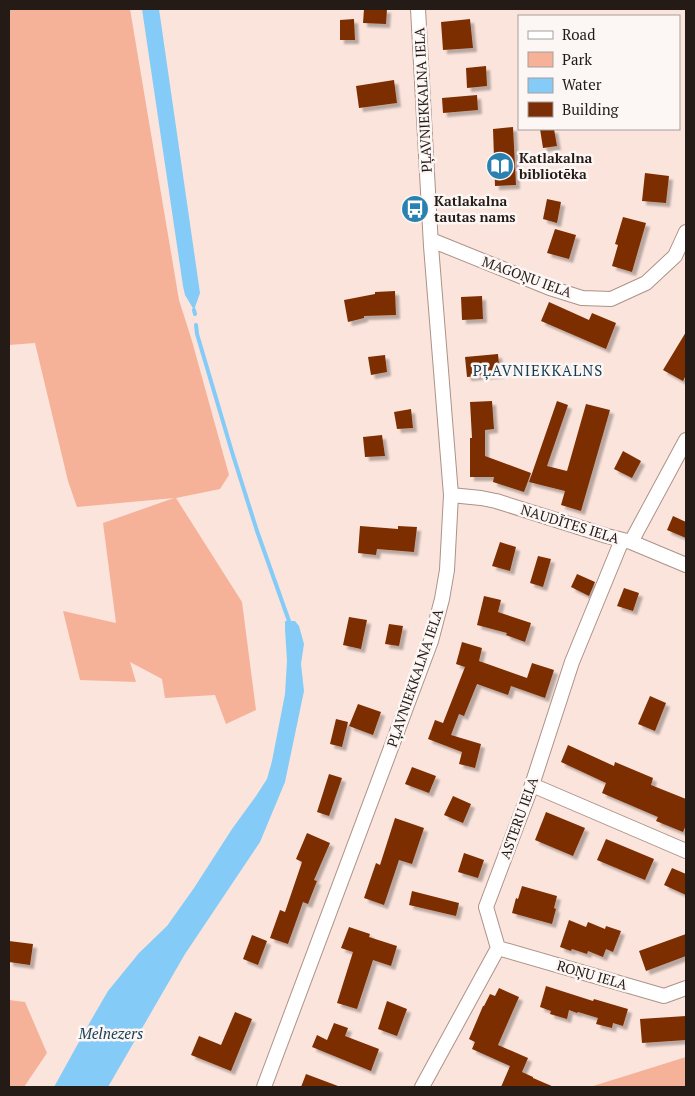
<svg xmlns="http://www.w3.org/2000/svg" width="695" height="1096" viewBox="0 0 695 1096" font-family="'PT Serif',serif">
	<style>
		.green { fill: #f5b298 }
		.water { fill: #84cbf7 }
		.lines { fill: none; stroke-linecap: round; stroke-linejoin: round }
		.stream { stroke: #84cbf7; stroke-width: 4 }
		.building { fill: #7c2e06; filter: url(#shadow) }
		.minor-casing { stroke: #ad9288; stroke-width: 16 }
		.minor { stroke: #fff; stroke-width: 14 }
		.labels { text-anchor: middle; stroke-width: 5; stroke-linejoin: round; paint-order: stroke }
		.street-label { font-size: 14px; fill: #241a16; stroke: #fcf6f4 }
		.poi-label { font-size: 14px; font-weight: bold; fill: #241a16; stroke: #fcf6f4; text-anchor: start }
		.neighbourhood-label { font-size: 15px; letter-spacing: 1px; fill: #133c53; stroke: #fcf6f4 }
		.water-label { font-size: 15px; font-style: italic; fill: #1a4158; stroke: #fcf6f4 }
	</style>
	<defs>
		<filter id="shadow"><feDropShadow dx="4" dy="4" stdDeviation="1" flood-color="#0004"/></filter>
	</defs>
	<rect width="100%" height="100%" fill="#fbe4dc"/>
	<path class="green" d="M9 9H130L179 300 192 341 229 475 220 489 176 498 242 602 256 710 226 724 215 695 165 698 162 679 130 662 136 682 80 680 63 611 116 623 103 523 174 498 77 507 68 481 35 343 9 345Z
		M9 1000 25 1002 47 1053 24 1087H9Z
		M686 1057V1087H590Z"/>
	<path class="water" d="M142 9H159L200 293 194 310 185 295 183 286Z
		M285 621H295L299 626 304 644 301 664 304 691 285 782 260 842 185 954 108 1087H54L90 1022 108 991 139 953 167 926 194 888 232 829 256 796 267 779 272 761 285 694 287 661 285 629Z"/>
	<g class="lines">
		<path class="stream" d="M194 310 195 314
			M196 325 197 334 232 452 257 531 289 621"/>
	</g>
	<path class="building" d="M364 9H387L386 24 363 23Z
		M354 19 355 40H340V20Z
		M470 19 473 48 443 50 441 22Z
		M486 66 487 86 467 88 466 68Z
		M394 80 397 103 359 108 356 86Z
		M477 95 478 110 443 113 442 98Z
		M513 127 516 185 495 186 493 129Z
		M540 129H554L557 146 543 148Z
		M645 173 669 176 666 203 642 201Z
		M547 199 561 202 557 223 543 219Z
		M623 217 646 223 632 272 612 266 618 245 615 244Z
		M555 229 576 235 569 259 547 253Z
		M395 291 396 315 364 316V318L348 322 344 300 375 294V292Z
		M482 296 483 319 462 320 461 297Z
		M549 302 589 320 592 313 616 323 606 349 541 321Z
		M686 332V375L683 381 663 370Z
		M498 354 500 374 467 377 465 357Z
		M385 355 387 372 371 375 368 357Z
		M492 401 494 429 485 430V456L531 473 524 492 493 482 494 477H470V438H472L470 402Z
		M557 401 568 405 547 466 567 471 586 404 610 410 581 511 561 505 565 491 529 482Z
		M411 409 413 428 397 429 394 412Z
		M382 435 385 456 365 457 363 437Z
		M623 451 641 461 632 478 614 469Z
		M673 516 686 522V538L667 530Z
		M360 526 398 529V526L417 527 414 552 377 549 376 555 358 553Z
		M500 542 516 547 510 571 492 566Z
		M538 556 551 559 543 587 530 583Z
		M577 574 595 582 589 596 571 587Z
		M624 588 639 593 633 611 617 606Z
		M484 596 501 600 498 612 531 623 525 642 506 635 507 633 477 625Z
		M349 617 367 620 361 649 343 645Z
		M389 624 403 626 399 646 385 644Z
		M462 642 482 648 479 661 527 678 532 663 554 670 545 698 511 686 508 695 477 684 464 716 459 714 451 735 481 744 475 768 459 764 462 752 428 739 435 720 443 723 465 667 456 664Z
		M650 696 666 703 655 731 638 724Z
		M358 704 381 712 373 735 349 726Z
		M336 719 348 722 342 747 330 744Z
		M568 745 614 766 615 762 653 778 651 785 686 799V825L683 832 656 821 658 817 602 793 606 783 561 762Z
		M412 767 436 776 429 793 405 784Z
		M329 774 342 778 329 816 317 812Z
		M453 796 471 804 463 823 444 815Z
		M546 812 585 828 573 856 535 840Z
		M395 818 424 828 412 864 399 860 384 905 364 898 376 863 380 865Z
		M307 833 330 843 314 880 317 881 308 904 303 902 288 944 270 938 280 910 285 912 302 862 296 859Z
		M606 839 654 859 645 880 597 860Z
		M464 853 484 860 478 878 458 872Z
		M672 868 686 874V895L664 885Z
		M522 886 557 896 554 908 556 909 552 924 512 913 516 898 518 899Z
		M412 891 459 903 456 916 409 905Z
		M569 920 586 927 588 922 605 929 606 926 621 931 613 952 606 949 603 957 588 951 587 954 572 949 571 951 560 947Z
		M349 927 370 934 369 937 397 946 391 966 373 960 357 1009 337 1003 353 952 341 948Z
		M686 934V956L646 971 639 951Z
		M252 935 267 941 258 965 243 959Z
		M9 941 33 944 30 965 9 962Z
		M546 986 593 1001 594 999 628 1009 623 1026 613 1023 612 1028 596 1024 598 1018 578 1012 577 1013 569 1010 567 1019 550 1014 551 1011 540 1007Z
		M499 988 519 997 498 1045 528 1058 522 1072 533 1077V1078L554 1087H501L510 1066 472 1049 475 1042 469 1039 483 1006H484L490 994 495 996Z
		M387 1001 407 1009 397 1036 378 1029Z
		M235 1012 252 1019 231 1071 191 1055 199 1036 221 1045Z
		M686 1016V1040L642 1043 640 1019Z
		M334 1023 348 1028 345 1036 379 1049 371 1071 312 1047 317 1035 327 1040Z
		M306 1074 338 1086V1087H301Z"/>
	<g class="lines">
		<g class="minor-casing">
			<path id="minor" d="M431 240 550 288 582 298 611 299 646 283 675 256 686 232
				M451 495 481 498 496 501 607 536 631 542 686 565
				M631 542 686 440
				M532 785 686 851
				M498 948 664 996 686 988
				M264 1087 431 641 442 599 447 570 451 495 431 246 418 9
				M422 1087 498 948 486 907 532 785 572 662 622 540"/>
		</g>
		<use href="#minor" class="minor"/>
	</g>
	<defs>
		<g id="library-disc" transform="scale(1.4375)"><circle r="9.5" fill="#2a81b0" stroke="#fcf6f4"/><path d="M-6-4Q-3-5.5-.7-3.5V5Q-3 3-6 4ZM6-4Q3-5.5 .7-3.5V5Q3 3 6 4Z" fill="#fff"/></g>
		<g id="bus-disc" transform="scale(1.4375)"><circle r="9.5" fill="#2a81b0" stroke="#fcf6f4"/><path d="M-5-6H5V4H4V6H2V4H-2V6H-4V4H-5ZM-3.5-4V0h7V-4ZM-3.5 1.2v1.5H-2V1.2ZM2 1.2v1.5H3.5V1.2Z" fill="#fff"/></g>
	</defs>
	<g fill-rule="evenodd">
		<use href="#library-disc" x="500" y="166"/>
		<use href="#bus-disc" x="415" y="209"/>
	</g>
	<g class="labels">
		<g class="street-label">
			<text transform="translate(423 100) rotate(-93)" y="5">PĻAVNIEKKALNA IELA</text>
			<text transform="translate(527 277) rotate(20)" y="5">MAGOŅU IELA</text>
			<text transform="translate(570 524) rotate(17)" y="5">NAUDĪTES IELA</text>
			<text transform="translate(415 678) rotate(-71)" y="5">PĻAVNIEKKALNA IELA</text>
			<text transform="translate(519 818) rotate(-70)" y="5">ASTERU IELA</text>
			<text transform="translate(592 975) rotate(16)" y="5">ROŅU IELA</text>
		</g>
		<g class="poi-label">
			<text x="519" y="163">Katlakalna<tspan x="519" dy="16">bibliotēka</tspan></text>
			<text x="434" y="206">Katlakalna<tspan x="434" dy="16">tautas nams</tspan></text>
		</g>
		<g class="neighbourhood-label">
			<text x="538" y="376">PĻAVNIEKKALNS</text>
		</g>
		<g class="water-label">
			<text x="111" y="1039">Melnezers</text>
		</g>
	</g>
	<rect width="695" height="1096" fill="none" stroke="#241a16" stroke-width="20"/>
	<rect x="518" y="15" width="162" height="115" fill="#fcf6f4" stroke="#a69e9b"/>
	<rect x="528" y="31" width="25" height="8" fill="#ffffff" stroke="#a69e9b"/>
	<text x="562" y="40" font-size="15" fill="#241a16">Road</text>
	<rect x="528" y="52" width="25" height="15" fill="#f5b298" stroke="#a69e9b"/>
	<text x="562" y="65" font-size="15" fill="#241a16">Park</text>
	<rect x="528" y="78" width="25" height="15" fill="#84cbf7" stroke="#a69e9b"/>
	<text x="562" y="90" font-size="15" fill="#241a16">Water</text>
	<rect x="528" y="102" width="25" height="15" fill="#7c2e06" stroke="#a69e9b"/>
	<text x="562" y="115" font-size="15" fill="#241a16">Building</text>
</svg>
